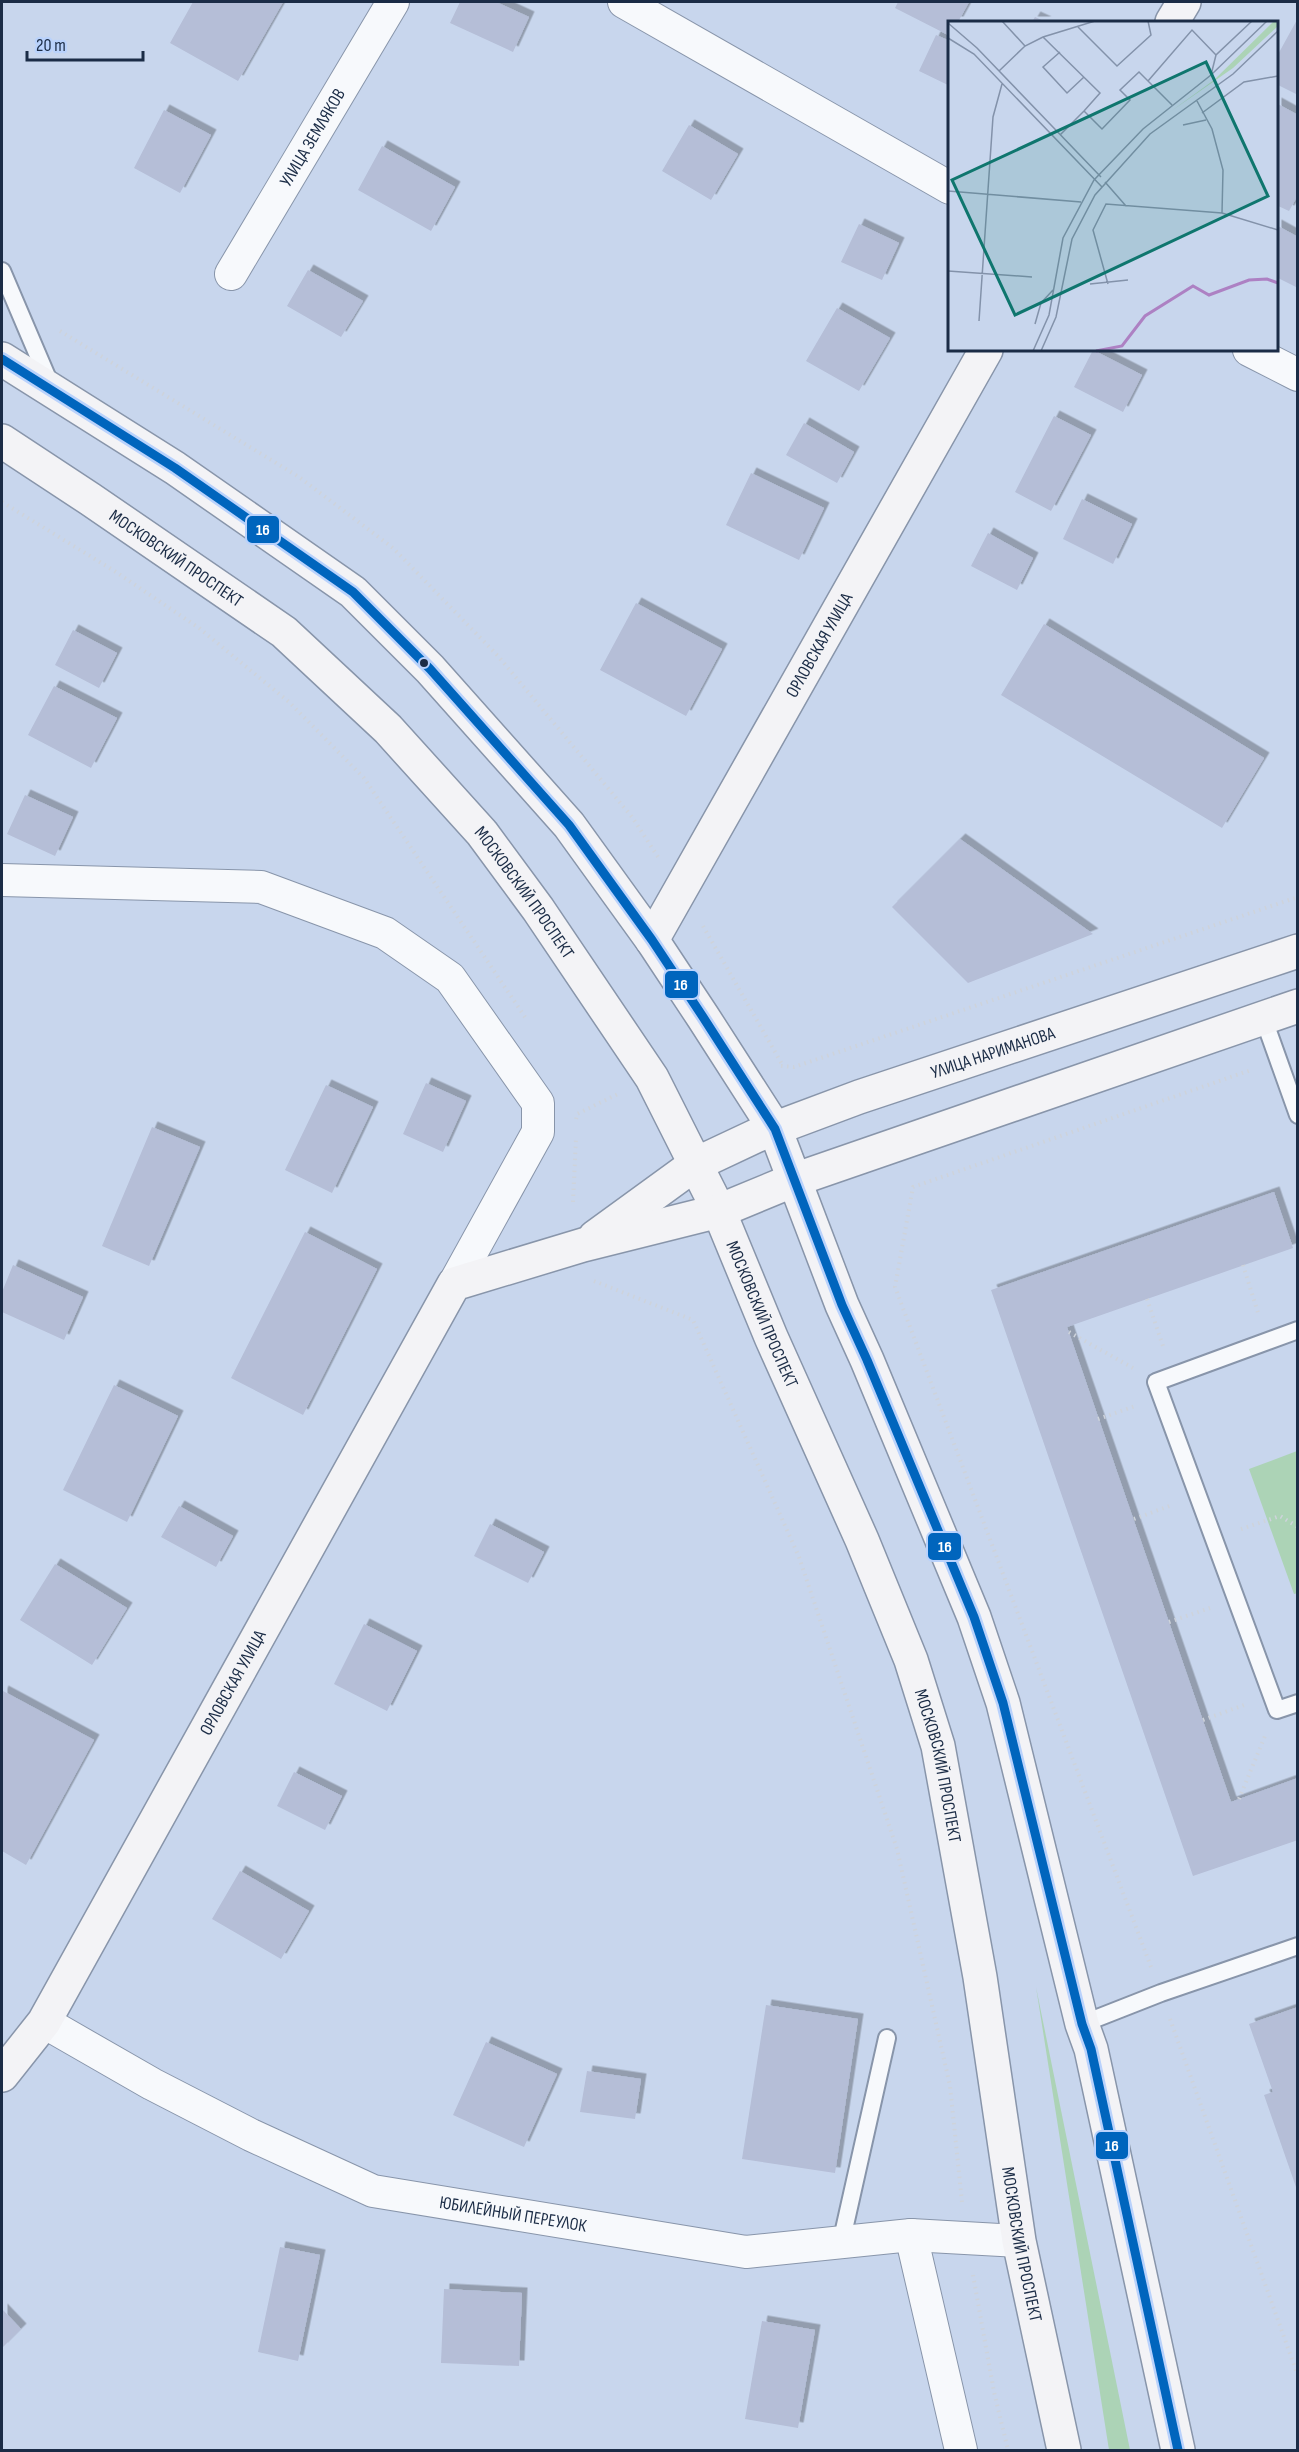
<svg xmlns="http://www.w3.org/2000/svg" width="1299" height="2452" viewBox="0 0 1299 2452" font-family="'Sofia Sans Condensed',sans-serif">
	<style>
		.green { fill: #acd3b6 }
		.building { fill: #b5bed7; filter: url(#shadow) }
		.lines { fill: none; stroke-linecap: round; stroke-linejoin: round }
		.lane-casing { stroke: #8895aa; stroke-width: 20 }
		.street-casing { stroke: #8895aa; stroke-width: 34 }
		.secondary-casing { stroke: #8895aa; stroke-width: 36 }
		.path { stroke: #ced3db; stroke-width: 4; stroke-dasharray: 1.5 4.5; stroke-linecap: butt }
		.lane { stroke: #f7f9fc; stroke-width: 16 }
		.street { stroke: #f7f9fc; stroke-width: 32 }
		.secondary { stroke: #f3f3f6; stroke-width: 33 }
		.bus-1-casing { stroke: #b9d2fc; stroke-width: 14 }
		.bus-1 { stroke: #0065bd; stroke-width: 9 }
		.bus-dot { fill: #1b2c46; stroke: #b9d2fc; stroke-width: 2 }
		.labels { text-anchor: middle; stroke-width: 5; stroke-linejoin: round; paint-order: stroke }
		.street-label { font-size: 18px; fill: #1b2c46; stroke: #b9d2fc }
		.inset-river { fill: none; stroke: #ad81c3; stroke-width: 3 }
		.inset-road { fill: none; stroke: #8392aa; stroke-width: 1.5 }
		.view { fill: #0f766e; fill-opacity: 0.15; stroke: #0f766e; stroke-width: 3 }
		.inset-edge { fill: none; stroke: #1b2c46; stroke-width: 3 }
		.line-badge { stroke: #b9d2fc; stroke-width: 2 }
		.badge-label { font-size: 16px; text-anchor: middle; font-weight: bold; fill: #fff }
	</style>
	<defs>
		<filter id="shadow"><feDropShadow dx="5.5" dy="-5.5" stdDeviation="0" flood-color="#0004"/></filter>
	</defs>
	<rect width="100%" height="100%" fill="#c8d6ed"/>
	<path class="green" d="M1297 1451 1298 1593 1294 1594 1249 1469Z
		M1036 1987 1130 2450H1109Z"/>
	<path class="building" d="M193 2H283L238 81 170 43Z
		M460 2H496L529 17 513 52 450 23Z
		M898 2H969L958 22H950V36L895 8Z
		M1035 17 1046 22H1032Z
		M1298 18V95L1276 84V58Z
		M936 35 950 41V86L919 71Z
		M1276 103 1298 115V195L1289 211 1276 205Z
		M164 110 211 135 180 193 134 168Z
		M689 125 738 154 711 200 662 171Z
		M382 146 455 187 431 231 358 190Z
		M859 224 899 243 882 280 841 262Z
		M1276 225 1298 237V288L1276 277Z
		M308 270 363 301 341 337 287 306Z
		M837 308 890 338 859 391 806 361Z
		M1093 350 1142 375 1123 412 1074 387Z
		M1054 416 1091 435 1051 511 1015 492Z
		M804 423 854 452 837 483 786 455Z
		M751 473 824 508 799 560 726 525Z
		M1082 499 1132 524 1113 564 1063 539Z
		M988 533 1033 558 1017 590 971 566Z
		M636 603 722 649 686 716 600 670Z
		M1044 624 1264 758 1222 828 1001 695Z
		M73 630 117 653 99 688 55 665Z
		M54 686 117 718 91 768 28 735Z
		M25 795 73 817 55 856 7 834Z
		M960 839 1093 934 968 983 892 907Z
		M426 1083 466 1101 443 1152 403 1134Z
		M326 1085 373 1107 332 1193 285 1170Z
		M152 1127 200 1147 149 1266 102 1246Z
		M1274 1192 1293 1248 1067 1327 1231 1802 1298 1778V1840L1193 1876 991 1290Z
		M305 1232 377 1269 303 1415 231 1378Z
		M13 1265 83 1297 64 1340 2 1312V1292Z
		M114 1385 178 1416 127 1522 63 1490Z
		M179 1506 233 1536 216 1567 161 1537Z
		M490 1524 544 1552 528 1583 474 1556Z
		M55 1564 127 1608 92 1665 20 1620Z
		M364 1624 417 1651 387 1711 334 1684Z
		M3 1691 94 1740 26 1865 2 1851V1694Z
		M294 1772 342 1796 325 1830 277 1806Z
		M240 1871 309 1911 281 1959 212 1919Z
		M766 2005 858 2019 835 2173 742 2159Z
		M1298 2007V2190H1297L1264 2095 1273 2092 1249 2024Z
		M486 2042 557 2074 524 2147 453 2115Z
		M587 2071 641 2079 635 2119 580 2112Z
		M280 2247 320 2255 298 2361 258 2352Z
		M444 2289 522 2293 519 2366 441 2363Z
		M2 2309 21 2329 2 2348Z
		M762 2321 815 2330 798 2428 745 2419Z"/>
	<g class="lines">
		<g class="lane-casing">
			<path id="lane" d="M2 271 51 386
				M1263 1017 1298 1115
				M1298 1330 1156 1382 1277 1710 1298 1703
				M1082 2024 1161 1993 1298 1946
				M841 2243 887 2038"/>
		</g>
		<g class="street-casing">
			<g id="street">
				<path d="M624 2 950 188"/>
				<path id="s1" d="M231 274 393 2"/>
				<path d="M1249 350 1298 375"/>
				<path d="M2 880 261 887 385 933 450 978 538 1103V1132L454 1284"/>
				<path id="s2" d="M44 2022 152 2084 251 2135 373 2191 746 2252 911 2235 1019 2241"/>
				<path d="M911 2235 961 2450"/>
			</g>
		</g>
		<g class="secondary-casing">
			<g id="secondary">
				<path d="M1172 22 1184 2"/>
				<path d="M2 359 175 468 353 592 430 669 569 825 652 940 703 1017 775 1129 842 1305 867 1360 974 1617 1003 1703 1082 2024 1091 2049 1178 2450"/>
				<path id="s3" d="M2 441 90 499 284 632 388 729 482 833 538 909 652 1078 719 1211 771 1337 862 1540 911 1660 938 1746 980 1977 1019 2241 1064 2450"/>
				<path id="s4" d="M652 940 986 350"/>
				<path id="s5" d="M595 1237 694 1165 760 1134 859 1097 1298 951"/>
				<path id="s6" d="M2 2075 44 2022 454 1284 583 1245 719 1211 794 1180 1298 1006"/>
			</g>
		</g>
		<path class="path" d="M60 331 299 477 393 548 498 656 632 817 658 857
			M2 502 116 572 199 628 289 702 364 778 527 1020
			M703 926 783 1066
			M781 1066 794 1067 1298 897
			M576 1119 577 1114 620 1093
			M573 1202 576 1138
			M1243 1265 1259 1316
			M594 1281 693 1320 799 1557 897 1849 950 2086 962 2202
			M1147 1299 1164 1349
			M1069 1332 1133 1368
			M1098 1419 1135 1406
			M1134 1519 1172 1505
			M1241 1529 1280 1516 1298 1527
			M1169 1622 1210 1608
			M1203 1720 1244 1705
			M1239 1799 1265 1736
			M1151 1967 895 1287 913 1187 1251 1070
			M1170 2019 1298 2376
			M973 2275 994 2392 1008 2450"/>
		<use href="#lane" class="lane"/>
		<use href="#street" class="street"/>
		<use href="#secondary" class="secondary"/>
		<g class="bus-1-casing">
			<path id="bus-1" d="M2 359 175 468 353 592 430 669 569 825 652 940 703 1017 775 1129 842 1305 867 1360 974 1617 1003 1703 1082 2024 1091 2049 1178 2450"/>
		</g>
		<use href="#bus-1" class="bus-1"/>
	</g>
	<circle class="bus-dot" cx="424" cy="663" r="5"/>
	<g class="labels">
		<g class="street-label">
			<text dy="6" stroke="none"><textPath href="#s1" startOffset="159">УЛИЦА ЗЕМЛЯКОВ</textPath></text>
			<text dy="6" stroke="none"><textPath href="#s3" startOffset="210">МОСКОВСКИЙ ПРОСПЕКТ</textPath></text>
			<text dy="6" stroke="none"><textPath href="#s4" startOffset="339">ОРЛОВСКАЯ УЛИЦА</textPath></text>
			<text dy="6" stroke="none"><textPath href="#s3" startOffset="696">МОСКОВСКИЙ ПРОСПЕКТ</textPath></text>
			<text dy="6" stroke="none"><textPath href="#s5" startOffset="442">УЛИЦА НАРИМАНОВА</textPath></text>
			<text dy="6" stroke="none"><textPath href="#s3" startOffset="1182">МОСКОВСКИЙ ПРОСПЕКТ</textPath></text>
			<text dy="6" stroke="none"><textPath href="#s6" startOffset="456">ОРЛОВСКАЯ УЛИЦА</textPath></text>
			<text dy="6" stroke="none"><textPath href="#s3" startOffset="1668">МОСКОВСКИЙ ПРОСПЕКТ</textPath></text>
			<text dy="6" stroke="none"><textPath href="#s2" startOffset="512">ЮБИЛЕЙНЫЙ ПЕРЕУЛОК</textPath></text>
			<text dy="6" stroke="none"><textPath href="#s3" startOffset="2154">МОСКОВСКИЙ ПРОСПЕКТ</textPath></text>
		</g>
	</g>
	<g transform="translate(948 21)">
		<rect width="330" height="330" fill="#c8d6ed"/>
		<path d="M326 0H330V5L285 47 222 91 266 59Z" fill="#acd3b6"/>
		<path class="inset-river" d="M148 330 174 325 197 295 245 265 261 274 301 259 319 258 330 262"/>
		<path class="inset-road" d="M54 0 77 25M0 2 29 27 153 156M130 6 169 45 203 14 200 0M95 16 152 72 136 90M0 17 26 33 154 166M112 31 95 46 119 72 136 56M51 50 77 25 95 16 147 0M263 54 268 34 304 0M200 60 244 9 268 34M249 80 264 108 275 149 274 192M254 92 296 61 330 55M235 104 258 99M112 114 136 90 154 108 182 79 172 69 191 51 224 84M157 161 178 185M0 170 133 181M0 250 84 256M142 263 180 259M160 263 145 209 158 183 274 192 330 209M31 300 45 96 54 63M87 303 93 282 105 269M85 330 101 294 115 217 146 159 195 108 263 54 319 0M93 330 108 296 124 218 147 174 202 113 285 53 330 10"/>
		<path class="view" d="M258 41 320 175 67 294 4 159Z"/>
		<rect width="330" height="330" class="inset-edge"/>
	</g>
	<g class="line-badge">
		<rect x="246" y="515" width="34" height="29" rx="6" fill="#0065bd"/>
		<rect x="664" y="970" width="35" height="29" rx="6" fill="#0065bd"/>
		<rect x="927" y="1532" width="35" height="29" rx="6" fill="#0065bd"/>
		<rect x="1095" y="2131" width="34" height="29" rx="6" fill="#0065bd"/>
	</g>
	<g class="badge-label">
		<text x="263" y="535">16</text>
		<text x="681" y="990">16</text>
		<text x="945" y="1552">16</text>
		<text x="1112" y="2151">16</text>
	</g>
	<rect width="1299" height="2452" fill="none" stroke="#1b2c46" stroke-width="6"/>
	<path d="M27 51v9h116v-9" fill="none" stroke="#1b2c46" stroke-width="3"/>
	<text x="36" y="51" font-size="18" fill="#1b2c46" stroke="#b9d2fc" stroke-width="4.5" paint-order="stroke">20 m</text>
</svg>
